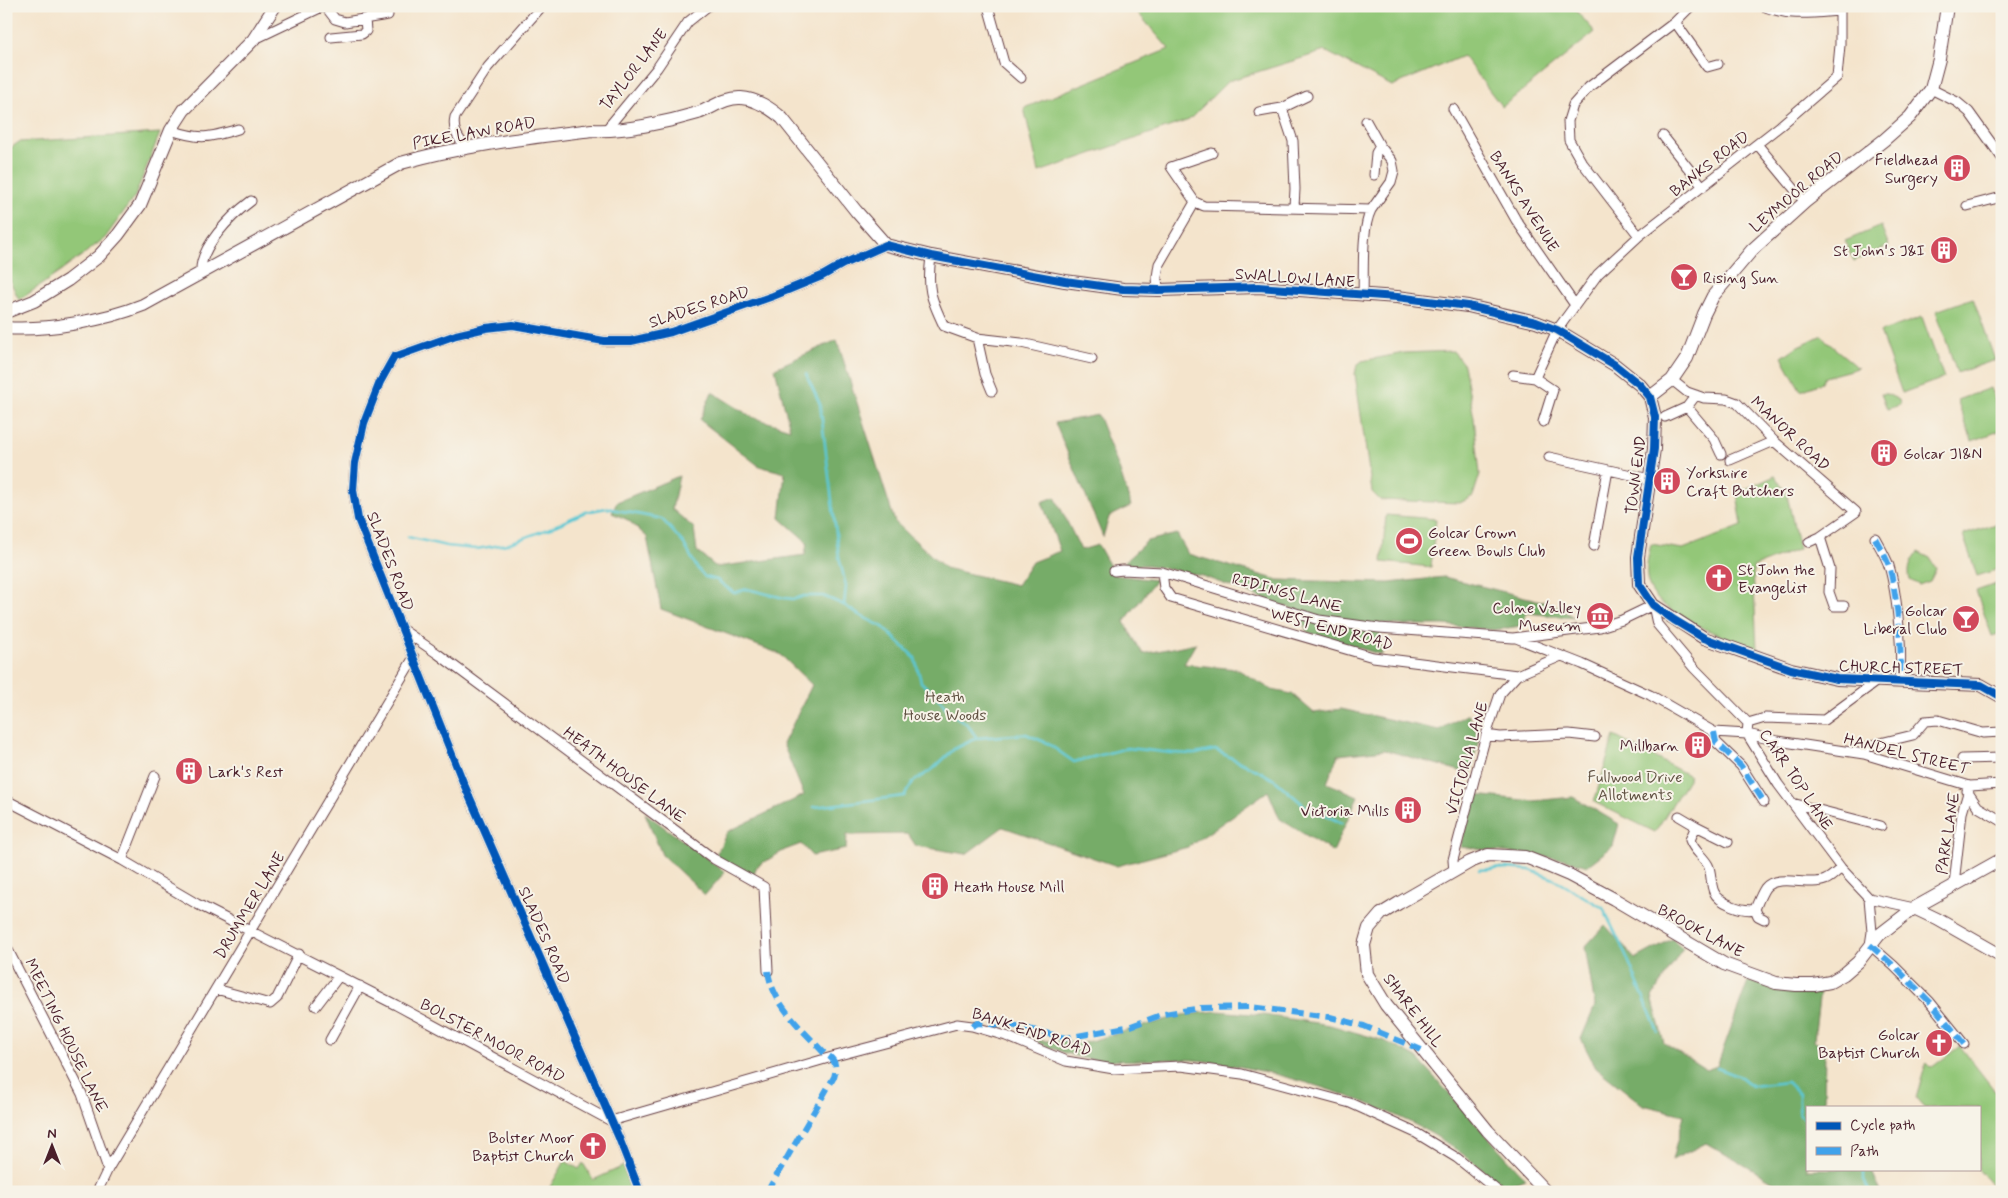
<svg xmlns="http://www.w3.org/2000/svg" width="2008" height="1198" viewBox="0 0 2008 1198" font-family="Mynerve,sans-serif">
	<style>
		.green { fill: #93c778; stroke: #6e7352 }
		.forest { fill: #76ac68; stroke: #60664a }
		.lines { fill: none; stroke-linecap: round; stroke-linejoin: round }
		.stream { stroke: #5cc8d4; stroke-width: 2.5 }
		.street-casing { stroke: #643d43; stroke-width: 11 }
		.secondary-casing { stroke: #643d43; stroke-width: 14 }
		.street { stroke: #fff; stroke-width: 9 }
		.secondary { stroke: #fff; stroke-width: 12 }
		.quiet { stroke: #40a2eb; stroke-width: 6; stroke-dasharray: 12 6; stroke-linecap: butt }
		.cycleway-casing { stroke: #f7f3e8; stroke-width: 11 }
		.cycleway { stroke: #0057b8; stroke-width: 8 }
		.labels { text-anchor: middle; stroke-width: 4; stroke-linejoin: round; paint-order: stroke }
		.street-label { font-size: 16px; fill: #4a1f2b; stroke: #f7f3e8 }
		.poi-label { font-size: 16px; fill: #4a1f2b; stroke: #f7f3e8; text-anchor: end }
		.park-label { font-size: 16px; fill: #605142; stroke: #f7f3e8 }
	</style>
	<rect width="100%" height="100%" fill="#f7f3e8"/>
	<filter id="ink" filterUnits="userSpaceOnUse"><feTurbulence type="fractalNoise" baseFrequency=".02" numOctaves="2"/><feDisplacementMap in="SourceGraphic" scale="10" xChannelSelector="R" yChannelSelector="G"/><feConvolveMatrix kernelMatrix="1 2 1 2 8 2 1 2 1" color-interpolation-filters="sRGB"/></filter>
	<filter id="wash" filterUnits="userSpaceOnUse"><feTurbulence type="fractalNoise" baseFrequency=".0096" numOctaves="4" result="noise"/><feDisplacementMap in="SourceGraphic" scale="20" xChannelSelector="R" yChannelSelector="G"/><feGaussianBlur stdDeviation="1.12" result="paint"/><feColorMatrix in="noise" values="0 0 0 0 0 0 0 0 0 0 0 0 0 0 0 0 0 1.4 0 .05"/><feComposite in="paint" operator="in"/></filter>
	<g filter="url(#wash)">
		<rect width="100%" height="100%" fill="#f4e4cc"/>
		<path class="green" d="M1132 6H1572L1595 32 1502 107 1463 56 1392 86 1325 51 1228 81 1189 120 1039 172 1024 108 1169 49Z
			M160 133 135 196 105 238 60 272 19 300 6 272V151L19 142Z
			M1881 226 1889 246 1854 261 1845 241Z
			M1973 298 1995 360 1957 373 1936 311Z
			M1922 317 1944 378 1902 393 1880 332Z
			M1822 335C1828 345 1848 358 1858 368L1825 377 1821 383 1801 391 1782 357 1795 348Z
			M1453 351 1464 365 1474 418 1480 474 1473 496 1460 503 1380 500 1372 492 1355 374 1357 365 1362 361 1404 353Z
			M1990 388 2002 419V430L1972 441 1957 400Z
			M1881 394H1887L1899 400 1900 405 1887 409Z
			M1775 476 1787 495 1799 549 1753 567 1757 650C1728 638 1660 616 1649 586 1644 572 1648 558 1651 544L1683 549 1742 526 1737 493Z
			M1386 515 1436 519 1431 567 1382 562Z
			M2002 522V568L1977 576 1963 535Z
			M1918 552 1930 558 1936 569 1930 581 1919 585 1910 580C1907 568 1911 561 1918 552Z
			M2002 582V633L1992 636 1976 591Z
			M1614 736 1690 776 1655 832 1594 802Z
			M1960 1046 2002 1100V1192H1997L1978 1169 1979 1107H1924L1916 1098 1926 1063 1931 1068Z
			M565 1161 579 1169 583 1163 593 1180 624 1166 635 1192H547Z"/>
		<path class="forest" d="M837 340 895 522 945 568 1017 585 1032 562 1060 551 1042 502 1055 497 1081 550 1098 545 1115 575 1156 580 1124 622 1143 654 1196 643 1184 664 1237 669 1272 690 1292 694 1314 713 1341 709 1439 730 1468 714 1479 737 1471 774 1385 750 1338 755 1327 783 1358 796 1333 852 1280 819 1268 791 1188 847 1117 866 1003 827 966 854 916 846 908 834 847 835 846 849 812 856 801 844 785 850 757 866 752 878 714 859 727 832 804 795 783 744 812 685 780 654 661 609 647 537 628 520 612 513 617 502 679 476 672 509 694 528 697 551 716 567 805 555 807 542 780 518 785 473 759 466 700 420 712 392 752 417 790 429 775 368Z
			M1098 415 1120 471 1131 506 1109 517 1103 537 1055 423Z
			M1177 534 1188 554 1278 580 1389 583 1444 577 1553 604 1575 618 1527 613 1521 626 1493 630 1444 625H1397L1380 623 1382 655 1307 632 1298 611 1202 576 1149 565H1121L1147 541Z
			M1475 795 1533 801 1573 797 1619 824 1613 846 1587 866 1565 859 1460 847Z
			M645 813 725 872 705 895 662 855Z
			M1605 925 1635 959 1672 939 1683 948 1652 997 1664 1043 1706 1070 1717 1066 1748 981 1783 991 1820 990 1814 1041 1825 1049 1824 1107H1807V1169H1871L1881 1192H1791L1706 1143 1672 1160 1684 1115 1643 1105 1596 1068 1581 1039 1595 1006 1585 947Z
			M1216 1011 1263 1015 1330 1025 1385 1041 1417 1058 1525 1178 1505 1186C1482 1169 1459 1150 1434 1135 1372 1099 1277 1070 1205 1061 1170 1057 1135 1062 1099 1060 1075 1059 1053 1048 1031 1040L1083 1043 1182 1015Z"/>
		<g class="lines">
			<path class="stream" d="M806 374 820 404 839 557 846 586 844 605
				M408 537 446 546 476 549 507 544 548 529 585 512 607 508 662 519 684 544 697 568 705 577 717 580 734 593 747 589 784 598 795 599 804 596H823L844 605 859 615 883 627 915 658 921 682 941 701 949 712 967 724 977 738 1026 734 1047 743 1074 762 1127 748 1172 753 1195 754 1215 750 1263 773 1276 781 1305 806 1342 823
				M814 807 904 796 913 782 933 769 954 749 977 738
				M1479 870 1505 868 1530 870 1554 879 1603 908 1626 955 1658 1032
				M1717 1068 1741 1077 1752 1086 1787 1082 1799 1094V1115L1807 1121
				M1863 1169V1180L1871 1192"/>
		</g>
	</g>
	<g filter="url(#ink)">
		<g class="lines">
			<g class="street-casing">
				<path id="street" d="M325 6 335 19 345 22 388 15
					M988 6 1004 63 1021 78
					M1763 6C1789 17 1813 13 1840 11
					M1675 22 1707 67 1718 64
					M331 37 362 34 366 31 365 19
					M253 40 324 6
					M1931 89 1957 102 1969 112 2002 158
					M1453 109 1516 220 1575 305
					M1259 112 1282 108
					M171 130C200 140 209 138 238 129
					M605 131 657 68 688 22 708 6
					M1663 136 1703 187
					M1757 144 1805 202
					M465 147C458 137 452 130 455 117L488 67 542 6
					M1374 175 1376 153 1380 146
					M1195 202 1204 206 1371 210 1391 182 1394 171 1392 161 1380 146 1366 121
					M1967 206 2002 197
					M1294 207 1295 189 1293 141 1282 108 1307 96
					M1639 236 1581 161 1569 140 1568 121 1573 105 1589 87 1675 22 1691 6
					M931 256C927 288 930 297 944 326L977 338 1021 343 1092 359
					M201 274C198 248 232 215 251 201
					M1158 290 1157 277 1159 264 1195 202 1171 167 1212 153
					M1363 296C1364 272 1361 230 1371 210
					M977 338 985 374 992 391
					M1513 375 1535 378 1557 330 1598 274 1639 236 1780 126 1837 77 1840 45V6
					M1535 378 1553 390 1543 422
					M1672 380 1687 392 1704 398 1726 399 1737 403 1774 441 1856 512 1820 537 1809 542
					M1687 407 1714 439 1721 454
					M1665 417 1687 407 1696 395
					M1549 457 1650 479
					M1730 460 1774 441
					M1820 537 1830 569 1829 592 1834 606H1844
					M1875 538C1880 547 1886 557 1889 566 1896 589 1905 660 1898 682
					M1594 546 1608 470
					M1114 571 1123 570 1162 572 1319 620 1379 628 1513 638 1600 627 1622 620 1653 605 1657 624 1694 668 1748 723 1747 734 1778 784 1841 868 1869 898 1914 908
					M1162 572 1164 588 1171 598 1373 657 1517 675
					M403 630 438 654 714 859 764 887 768 971
					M1516 638 1582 664 1650 695 1714 732 1747 734 1778 741 1864 754 1970 786 2002 784
					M1748 723 1765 718 1824 720 1877 681
					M1714 732 1716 742 1741 766 1764 802
					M1486 735 1500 737 1569 734 1595 737
					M1864 754 1868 746 1913 735 1925 721 1938 720 1983 733 2002 732
					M1962 759 2002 758
					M1967 791 1978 807 2002 821
					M6 800 122 860 197 904 396 1005 611 1121
					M1792 803 1881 826
					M1679 816 1696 826 1690 840C1694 851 1702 855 1708 865 1712 873 1710 883 1714 892 1719 903 1743 912 1755 909 1758 902 1761 894 1765 888 1777 873 1809 887 1825 880 1831 878 1836 872 1841 868
					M1696 826 1728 842
					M122 860 155 776
					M1454 872 1453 860 1486 735 1500 694 1517 675 1561 656
					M1954 884 1962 813 1970 786
					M1869 898 1872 932 1870 945 1894 966 1930 1002 1964 1044
					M1755 909 1758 916 1764 919
					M6 946 82 1094 108 1169
					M216 989 270 1004 277 998 299 954
					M316 1006 339 976
					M330 1040 360 986
					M611 1121 832 1057 957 1024 972 1026 1006 1036 1066 1061 1114 1069 1181 1066 1242 1074 1350 1103 1416 1133 1457 1158 1499 1192
					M97 1192 108 1169 414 657
					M640 1192 619 1138 463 782 358 519 353 490 355 463 364 423 380 382 394 357 456 335 486 328 513 325 604 341H631L671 332 773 296 822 276 843 264 886 245"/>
			</g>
			<g class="secondary-casing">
				<path id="secondary" d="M6 312 34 301 68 280 99 256 118 235 140 205 171 130 184 110 253 40 275 6
					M6 328C47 331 106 320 143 305L401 163C464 145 527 138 592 130 623 132 668 122 698 113 712 108 726 97 741 98 757 99 770 108 782 118L856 211 886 245 931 256 1065 281 1123 289 1158 290 1258 287 1397 297 1468 306 1536 322 1557 330 1615 365 1640 385 1650 397 1655 417 1654 449 1638 557 1639 584 1653 605 1704 638 1791 669 1837 679 1981 685 2002 697
					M1650 397 1672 380 1687 358 1704 314 1713 296 1752 250 1805 202 1884 140 1910 117 1931 89 1939 59 1947 6
					M1914 908 1937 919 2002 956
					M1546 1192 1488 1131 1386 1005 1367 974 1364 945 1369 928 1381 914 1399 903 1470 862 1488 855 1525 857 1543 864 1569 875 1614 899 1724 964 1776 983 1796 985H1814L1830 982 1844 974 1858 962 1879 935 1914 908 2002 859"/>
			</g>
			<use href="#street" class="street"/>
			<use href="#secondary" class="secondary"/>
			<path class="quiet" d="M1875 538C1880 547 1886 557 1889 566 1896 589 1905 660 1898 682
				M1714 732 1716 742 1741 766 1764 802
				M1870 945 1894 966 1930 1002 1964 1044
				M972 1026 978 1023 1016 1026 1066 1038 1131 1026 1164 1014 1201 1008 1251 1007 1330 1017 1364 1026 1424 1051
				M767 1192 834 1077C837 1067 836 1059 825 1054 804 1031 772 1004 768 971"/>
			<g class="cycleway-casing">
				<path id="cycleway" d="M640 1192 619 1138 463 782 358 519 353 490 355 463 364 423 380 382 394 357 456 335 486 328 513 325 604 341H631L671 332 773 296 822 276 843 264 886 245 931 256 1065 281 1123 289 1158 290 1258 287 1397 297 1468 306 1536 322 1557 330 1615 365 1640 385 1650 397 1655 417 1654 449 1638 557 1639 584 1653 605 1674 620 1704 638 1791 669 1837 679 1981 685 2002 697"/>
			</g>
			<use href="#cycleway" class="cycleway"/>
		</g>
	</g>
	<defs>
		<g id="building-disc" transform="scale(1.4375)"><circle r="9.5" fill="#d1495b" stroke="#f7f3e8"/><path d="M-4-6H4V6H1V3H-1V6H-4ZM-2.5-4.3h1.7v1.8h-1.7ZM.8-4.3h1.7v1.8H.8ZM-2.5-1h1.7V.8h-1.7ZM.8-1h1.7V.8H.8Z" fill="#fff"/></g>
		<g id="bar-disc" transform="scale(1.4375)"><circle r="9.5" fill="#d1495b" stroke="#f7f3e8"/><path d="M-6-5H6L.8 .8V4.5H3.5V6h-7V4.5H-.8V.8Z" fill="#fff"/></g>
		<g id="stadium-disc" transform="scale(1.4375)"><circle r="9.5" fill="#d1495b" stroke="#f7f3e8"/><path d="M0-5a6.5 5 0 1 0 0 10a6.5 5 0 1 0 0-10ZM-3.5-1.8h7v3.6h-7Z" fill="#fff"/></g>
		<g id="church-disc" transform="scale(1.4375)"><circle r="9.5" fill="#d1495b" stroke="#f7f3e8"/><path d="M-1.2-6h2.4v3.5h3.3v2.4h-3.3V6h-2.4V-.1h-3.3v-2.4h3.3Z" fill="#fff"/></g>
		<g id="museum-disc" transform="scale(1.4375)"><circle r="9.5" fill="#d1495b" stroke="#f7f3e8"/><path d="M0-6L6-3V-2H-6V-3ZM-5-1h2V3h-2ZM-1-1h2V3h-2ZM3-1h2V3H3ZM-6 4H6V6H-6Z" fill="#fff"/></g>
	</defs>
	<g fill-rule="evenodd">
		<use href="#building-disc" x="1957" y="168"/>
		<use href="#building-disc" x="1944" y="250"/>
		<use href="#bar-disc" x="1684" y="277"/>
		<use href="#building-disc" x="1884" y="453"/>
		<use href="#building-disc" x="1667" y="481"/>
		<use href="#stadium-disc" x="1409" y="541"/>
		<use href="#church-disc" x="1719" y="578"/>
		<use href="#museum-disc" x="1600" y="616"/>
		<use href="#bar-disc" x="1966" y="619"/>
		<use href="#building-disc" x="1698" y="745"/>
		<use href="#building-disc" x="189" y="771"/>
		<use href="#building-disc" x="1408" y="810"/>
		<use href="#building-disc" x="935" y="886"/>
		<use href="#church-disc" x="1939" y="1043"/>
		<use href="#church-disc" x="593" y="1146"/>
	</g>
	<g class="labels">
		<g class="street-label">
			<text transform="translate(633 69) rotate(-52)" y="6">TAYLOR LANE</text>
			<text transform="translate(474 132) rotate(-10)" y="6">PIKE LAW ROAD</text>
			<text transform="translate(1709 163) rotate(-38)" y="6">BANKS ROAD</text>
			<text transform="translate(1796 191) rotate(-40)" y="6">LEYMOOR ROAD</text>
			<text transform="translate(1525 201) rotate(58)" y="6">BANKS AVENUE</text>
			<text transform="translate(1295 277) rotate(4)" y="6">SWALLOW LANE</text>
			<text transform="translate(699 306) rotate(-18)" y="6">SLADES ROAD</text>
			<text transform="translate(1791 433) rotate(43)" y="6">MANOR ROAD</text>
			<text transform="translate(1635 475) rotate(-83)" y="6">TOWN END</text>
			<text transform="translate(391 561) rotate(69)" y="6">SLADES ROAD</text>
			<text transform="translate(1287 592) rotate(15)" y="6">RIDINGS LANE</text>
			<text transform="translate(1332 628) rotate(15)" y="6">WEST END ROAD</text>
			<text transform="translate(1901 667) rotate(2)" y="6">CHURCH STREET</text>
			<text transform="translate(1907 753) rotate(14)" y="6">HANDEL STREET</text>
			<text transform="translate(1466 758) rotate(-74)" y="6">VICTORIA LANE</text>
			<text transform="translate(625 774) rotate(37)" y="6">HEATH HOUSE LANE</text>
			<text transform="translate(1797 779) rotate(56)" y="6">CARR TOP LANE</text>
			<text transform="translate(1947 833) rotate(-81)" y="6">PARK LANE</text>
			<text transform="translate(249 905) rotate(-59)" y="6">DRUMMER LANE</text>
			<text transform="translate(1701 930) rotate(28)" y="6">BROOK LANE</text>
			<text transform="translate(545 935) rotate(66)" y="6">SLADES ROAD</text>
			<text transform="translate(1414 1010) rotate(53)" y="6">SHARE HILL</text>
			<text transform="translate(1032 1031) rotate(18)" y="6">BANK END ROAD</text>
			<text transform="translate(67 1035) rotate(64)" y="6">MEETING HOUSE LANE</text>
			<text transform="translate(493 1040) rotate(28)" y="6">BOLSTER MOOR ROAD</text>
		</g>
		<g class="poi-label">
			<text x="1938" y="165">Fieldhead<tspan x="1938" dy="18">Surgery</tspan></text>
			<text x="1925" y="256">St John's J&amp;I</text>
			<text x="1703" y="283" text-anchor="start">Rising Sun</text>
			<text x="1903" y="459" text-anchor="start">Golcar JI&amp;N</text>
			<text x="1686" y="478" text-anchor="start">Yorkshire<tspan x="1686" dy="18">Craft Butchers</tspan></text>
			<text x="1428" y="538" text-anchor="start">Golcar Crown<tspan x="1428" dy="18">Green Bowls Club</tspan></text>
			<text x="1738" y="575" text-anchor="start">St John the<tspan x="1738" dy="18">Evangelist</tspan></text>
			<text x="1581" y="613">Colne Valley<tspan x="1581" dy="18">Museum</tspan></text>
			<text x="1947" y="616">Golcar<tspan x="1947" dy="18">Liberal Club</tspan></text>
			<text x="1679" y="751">Millbarn</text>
			<text x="208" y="777" text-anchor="start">Lark's Rest</text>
			<text x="1389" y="816">Victoria Mills</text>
			<text x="954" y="892" text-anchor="start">Heath House Mill</text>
			<text x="1920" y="1040">Golcar<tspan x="1920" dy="18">Baptist Church</tspan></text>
			<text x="574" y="1143">Bolster Moor<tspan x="574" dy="18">Baptist Church</tspan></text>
		</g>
		<g class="park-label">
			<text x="945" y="702">Heath<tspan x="945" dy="18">House Woods</tspan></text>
			<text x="1635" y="782">Fullwood Drive<tspan x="1635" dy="18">Allotments</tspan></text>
		</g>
	</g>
	<rect width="2008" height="1198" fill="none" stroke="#f7f3e8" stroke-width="25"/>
	<rect x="1806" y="1106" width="175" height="65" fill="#f7f3e8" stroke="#b29e9c"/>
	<rect x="1816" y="1122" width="25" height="8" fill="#0057b8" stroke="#b29e9c"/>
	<text x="1850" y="1130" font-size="15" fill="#4a1f2b">Cycle path</text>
	<rect x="1816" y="1147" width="25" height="8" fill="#40a2eb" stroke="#b29e9c"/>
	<text x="1850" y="1156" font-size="15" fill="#4a1f2b">Path</text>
	<g transform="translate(52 1146)" stroke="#f7f3e8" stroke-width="4" paint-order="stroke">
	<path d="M0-4L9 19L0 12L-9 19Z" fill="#4a1f2b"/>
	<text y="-8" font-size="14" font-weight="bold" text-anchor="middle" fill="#4a1f2b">N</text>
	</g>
</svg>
